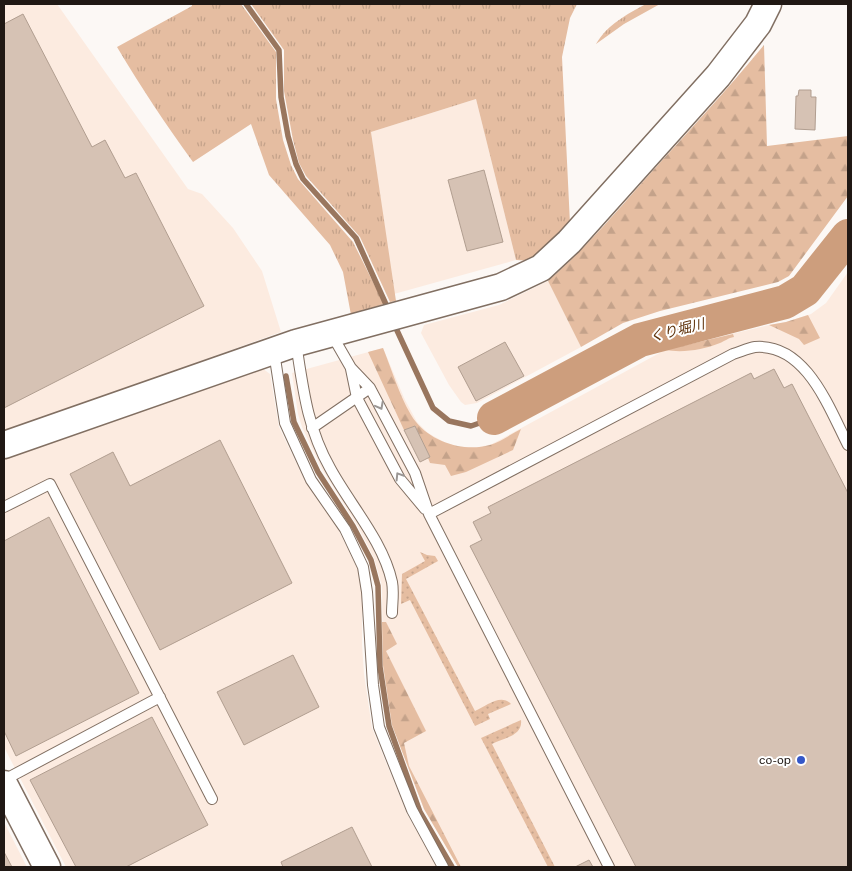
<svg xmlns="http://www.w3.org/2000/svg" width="852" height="871" viewBox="0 0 852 871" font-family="'Public Sans','Noto Sans JP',sans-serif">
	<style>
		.built { fill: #fcebe0 }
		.grass { fill: url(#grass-tufts) }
		.forest { fill: url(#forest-firs) }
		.garden { fill: url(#garden-dots) }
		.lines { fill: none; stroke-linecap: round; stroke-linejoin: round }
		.stream { stroke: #99765e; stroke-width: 5.5 }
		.river { stroke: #cd9e7d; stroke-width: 34 }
		.building { fill: #d6c2b4; stroke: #b19e90 }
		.service-casing { stroke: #816f62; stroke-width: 12 }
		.tertiary-casing { stroke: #816f62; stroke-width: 29 }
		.service { stroke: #fff; stroke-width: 10 }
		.tertiary { stroke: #fff; stroke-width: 26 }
		.oneway { stroke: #9b9795 }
		.poi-dot { fill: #3457c8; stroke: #fff; stroke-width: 2 }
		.labels { text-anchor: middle; stroke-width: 4; stroke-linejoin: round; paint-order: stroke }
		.poi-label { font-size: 12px; fill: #201814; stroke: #fff; text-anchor: end }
		.water-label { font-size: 14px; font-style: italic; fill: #5f320a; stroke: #fff }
	</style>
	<defs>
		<pattern id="grass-tufts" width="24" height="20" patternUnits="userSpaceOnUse" patternTransform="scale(1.25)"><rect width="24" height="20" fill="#e5bda1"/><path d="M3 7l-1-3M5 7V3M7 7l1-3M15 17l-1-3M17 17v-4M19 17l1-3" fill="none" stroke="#c4a28a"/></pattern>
		<pattern id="forest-firs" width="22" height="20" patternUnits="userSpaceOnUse" patternTransform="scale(1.25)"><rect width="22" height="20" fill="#e5bda1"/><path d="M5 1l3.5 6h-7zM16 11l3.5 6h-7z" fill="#c4a28a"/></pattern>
		<pattern id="garden-dots" width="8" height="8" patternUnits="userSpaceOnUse" patternTransform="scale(1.25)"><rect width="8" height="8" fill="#e5bda1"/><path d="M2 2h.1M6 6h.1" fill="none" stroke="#c4a28a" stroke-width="1.8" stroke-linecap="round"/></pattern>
	</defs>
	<rect width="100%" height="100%" fill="#fcf8f5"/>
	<path class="built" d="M4 4H57L188 189 202 194 233 228 262 271 281 332 4 433Z
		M476 99 516 260 394 294 371 132Z
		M848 272V867H458L424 809 392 725 383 665 382 586 374 558 357 525 322 469 302 427 298 414 292 373 383 348 405 400 417 422 428 433 446 443 457 446 475 448 492 444 665 350 769 325 786 322 811 314 826 303Z
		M548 281 581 347 477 403 465 405 461 402 449 385 421 333 424 325 499 305Z
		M262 368 270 374 279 427 305 481 338 529 358 570 362 593V644L364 674 372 728 407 814 437 867H66L4 747V459Z
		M4 822 27 867H4Z"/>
	<path class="grass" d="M192 4H241L276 52V99L283 140 291 165 298 179 353 242 384 304 351 315 343 272 330 245 269 175 251 124 193 162C166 125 141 87 117 47L192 6Z
		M251 4H577L570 18 562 57 570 224 532 261 516 260 476 99 371 132 396 301 390 302 360 237 306 176 299 163 293 140 284 91V50Z
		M646 4H660L624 24 596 44C608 24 626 15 646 4Z"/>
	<path class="forest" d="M764 45 767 146 848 136V196L789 276 778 282 660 311 623 323 581 347 548 281C584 250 616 212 648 176 687 133 727 90 764 45Z
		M808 315 820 338 804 345 799 339 769 325 786 322Z
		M733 334 734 337C728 338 725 341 720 343 703 350 683 353 665 350Z
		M383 348C392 370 402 404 416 422 433 443 465 452 490 445 500 442 511 434 521 429L513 450 466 472 451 476 445 465 430 463 428 458 430 457 415 426 404 430 368 352Z
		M382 622H386L397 644 386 651 426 731 404 743 409 766 461 867H458L424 809 392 725 383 665Z"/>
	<path class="garden" d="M420 552 427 555 435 556 438 561 406 579 475 711C486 706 501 693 511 704L488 714 490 719 475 726 410 600 401 604 402 574 425 561Z
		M521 720C523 736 503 738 492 744L555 867H548L481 738Z"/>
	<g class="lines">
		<path class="stream" d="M246 4 279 50 281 97 288 136 296 164 303 179 356 238 389 311
			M394 324 433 408 449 421 471 426 494 418
			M286 376 294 422 318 472 353 526 371 560 378 586 380 667 389 726 420 812 452 867"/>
		<path class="river" d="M494 418 640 340 785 302 805 290 848 236"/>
	</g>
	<path class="building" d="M23 14 92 147 105 140 125 178 136 173 204 306 4 408V24Z
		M799 90H811V97H816L815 130 795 129 796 96H798Z
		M484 170 503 242 467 251 448 180Z
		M505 342 524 376 476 401 458 367Z
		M774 369 784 388 792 384 848 493V867H636L470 546 482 540 473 522 491 513 488 507 751 373 754 379Z
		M415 426 430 457 420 462 404 430Z
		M220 440 292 583 160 650 70 474 113 452 130 486Z
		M49 517 139 693 16 756 4 731V541Z
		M293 655 319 707 244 745 217 692Z
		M152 717 208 825 126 867H76L30 780Z
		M352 827 372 867H283L281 862Z
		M4 852 12 867H4Z
		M589 860 593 867H575Z"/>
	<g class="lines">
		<g class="service-casing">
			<path id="service" d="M332 335 351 368 370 388 415 473 429 514 609 867
				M296 343C303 388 307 427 330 468 350 505 383 541 392 582 394 592 392 603 392 613
				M274 352 285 423 311 480 345 529 363 567 367 592 373 685 379 727 412 810 443 867
				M351 369 357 398 400 479 425 509
				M312 428 370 388
				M4 507 50 484 212 799
				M429 514 733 354C740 352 748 348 755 347 806 343 829 408 848 445
				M4 780 160 697"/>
		</g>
		<g class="tertiary-casing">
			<path id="tertiary" d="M4 445 296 343 501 287 541 268 569 242 718 76 758 24 768 4
				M4 784 47 867"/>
		</g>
		<use href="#service" class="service"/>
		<use href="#tertiary" class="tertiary"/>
	</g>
	<defs><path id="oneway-chevron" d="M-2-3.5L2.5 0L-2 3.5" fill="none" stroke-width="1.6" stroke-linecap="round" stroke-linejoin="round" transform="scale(1.25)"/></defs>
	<g class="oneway">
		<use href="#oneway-chevron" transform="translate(380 406) rotate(62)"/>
		<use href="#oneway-chevron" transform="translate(399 476) rotate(-122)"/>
	</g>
	<circle class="poi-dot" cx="801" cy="760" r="5"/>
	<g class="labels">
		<g class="poi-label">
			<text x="791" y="764">co-op</text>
		</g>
		<g class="water-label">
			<text transform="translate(677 330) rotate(-14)" y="5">くり堀川</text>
		</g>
	</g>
	<rect width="852" height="871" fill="none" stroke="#201814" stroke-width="10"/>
</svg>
